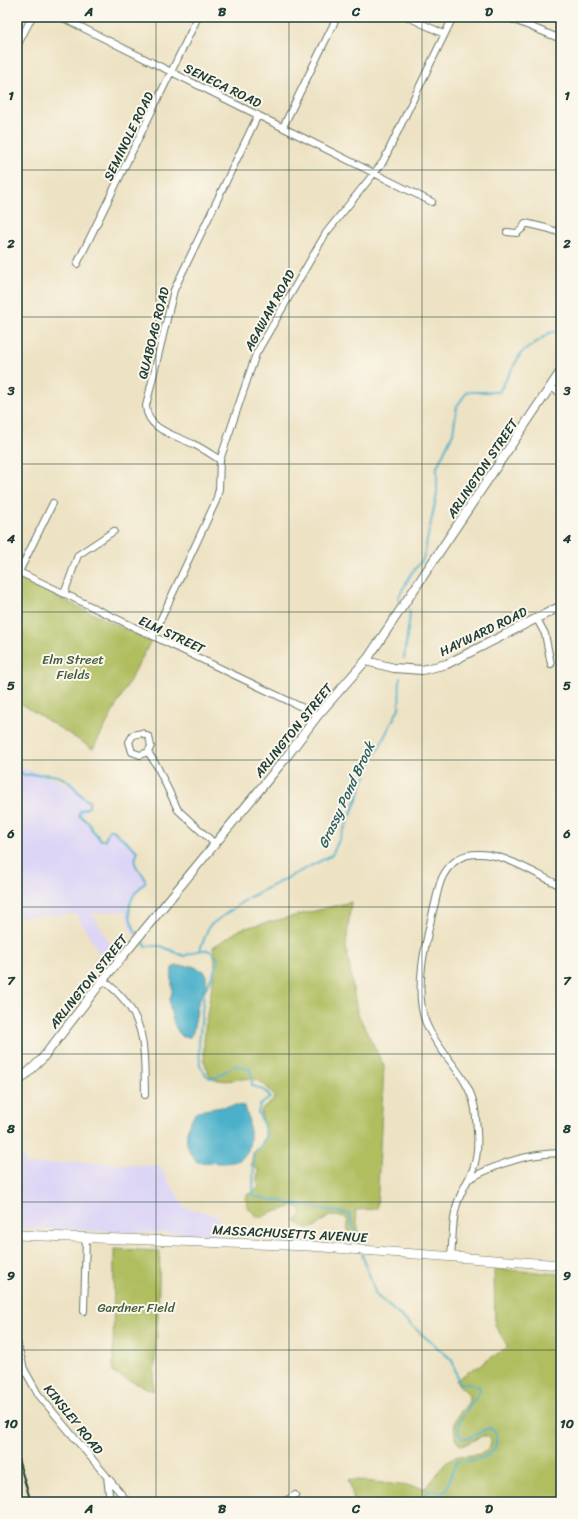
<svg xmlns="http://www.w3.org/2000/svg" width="578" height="1519" viewBox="0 0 578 1519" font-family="Sriracha,sans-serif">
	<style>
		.built { fill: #ddd5f6 }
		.green { fill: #b0be60; stroke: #687e4a }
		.water { fill: #4cb1cb; stroke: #367780 }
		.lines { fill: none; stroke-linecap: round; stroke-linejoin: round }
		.stream { stroke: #4cb1cb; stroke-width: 2 }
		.minor-casing { stroke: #677766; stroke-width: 8 }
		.tertiary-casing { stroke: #677766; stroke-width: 10 }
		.secondary-casing { stroke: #677766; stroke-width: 10 }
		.minor { stroke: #fff; stroke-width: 6 }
		.tertiary { stroke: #fff; stroke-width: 8 }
		.secondary { stroke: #fff; stroke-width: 9 }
		.rail { stroke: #1f3d34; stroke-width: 2 }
		.grid { fill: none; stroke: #1f3d34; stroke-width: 1; stroke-opacity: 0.55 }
		.labels { text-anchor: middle; stroke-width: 4; stroke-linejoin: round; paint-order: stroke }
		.street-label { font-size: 13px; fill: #1f3d34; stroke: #fbf7ec }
		.park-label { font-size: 13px; fill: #435d3f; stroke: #fbf7ec }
		.water-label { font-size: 14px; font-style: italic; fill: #2c6061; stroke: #fbf7ec }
		.neatline { fill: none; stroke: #1f3d34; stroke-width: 1.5 }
		.grid-label { font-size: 13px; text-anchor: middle; font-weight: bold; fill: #1f3d34 }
	</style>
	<rect width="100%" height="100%" fill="#fbf7ec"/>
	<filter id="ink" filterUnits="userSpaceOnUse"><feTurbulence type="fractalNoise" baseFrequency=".025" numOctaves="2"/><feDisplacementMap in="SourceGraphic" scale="8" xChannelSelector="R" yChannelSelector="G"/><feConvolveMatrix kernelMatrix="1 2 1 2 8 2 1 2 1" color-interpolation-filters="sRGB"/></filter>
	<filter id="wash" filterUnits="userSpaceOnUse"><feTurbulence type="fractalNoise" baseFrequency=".012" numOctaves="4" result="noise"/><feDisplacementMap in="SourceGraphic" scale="16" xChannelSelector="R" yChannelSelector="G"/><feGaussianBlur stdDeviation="0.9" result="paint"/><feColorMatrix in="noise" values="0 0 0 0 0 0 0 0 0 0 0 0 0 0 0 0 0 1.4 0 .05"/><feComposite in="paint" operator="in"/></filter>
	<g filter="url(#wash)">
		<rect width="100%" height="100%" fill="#ede2c3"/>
		<path class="built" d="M17 766 79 788 88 804 81 819 88 823 102 842 109 832H114L135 848 137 853 134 863 136 870 147 879 128 906 134 932 132 934 125 911 92 913 116 954 107 966 76 914 17 917Z
			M17 1140 26 1165 73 1162 159 1166 185 1207 218 1216 221 1235 21 1228 17 1202Z"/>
		<path class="green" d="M17 578 151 641 93 749 17 701Z
			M351 902 346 947 357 1012 384 1066 377 1209 355 1210 360 1243 347 1242 348 1221 343 1216H329C313 1228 312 1234 294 1221L299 1218 302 1214 301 1209 294 1205 279 1211H273L263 1217H257L248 1207 246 1199 247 1195 252 1193 259 1187 257 1181 258 1169 251 1166 253 1153 261 1145 265 1135 261 1112 262 1109 273 1101 274 1096C253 1064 236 1088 212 1078 193 1060 213 991 215 966 215 960 214 953 213 947L241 929Z
			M114 1249 160 1251 158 1317 153 1391 113 1373Z
			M494 1269 561 1274V1502H354L349 1479 425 1488C437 1479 441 1462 455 1457 467 1453 491 1460 491 1440L487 1436H482L462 1446 458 1443C445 1413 470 1410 469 1398 469 1390 458 1388 456 1380L508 1347 495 1325Z"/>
		<path class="water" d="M176 966H192L204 971 206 975V984L198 1004 193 1032 190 1037H183C174 1030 169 1011 170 999 171 995 173 991 172 987 172 980 171 974 172 968Z
			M235 1105 244 1106C249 1114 249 1125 250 1134 250 1158 242 1163 219 1163 212 1162 204 1163 197 1162 182 1146 184 1127 197 1111Z"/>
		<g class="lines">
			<path class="stream" d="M399 601 398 598 411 574 423 559 437 494V467L453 433 457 406 467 392H499L521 353 551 332H561
				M404 658 410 615 409 610
				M17 769 24 775C40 774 59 772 71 784 78 790 80 797 89 801V807L80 811 79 815 89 823 92 830 101 840H105L109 830H113L137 851C138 856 134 858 135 863 137 872 146 873 145 883 127 897 125 914 137 934
				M140 938 146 946H161L184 956C196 951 210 944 218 959V963L204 993 199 1044 200 1065 206 1075 210 1078 217 1077 236 1065 251 1070 252 1085C258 1089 269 1090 270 1098L260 1105 258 1112 265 1129 266 1139 254 1154 253 1196 349 1214 360 1248
				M200 950 209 926 248 898 332 855 351 814 371 763 399 708 400 678
				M362 1254 376 1295 452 1360 459 1383 479 1386 480 1391 460 1420 458 1431 461 1438C473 1440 479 1431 489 1428L495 1431C502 1460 477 1459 456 1462L446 1491H427L423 1502"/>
		</g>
	</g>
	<g filter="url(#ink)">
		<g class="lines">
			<g class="minor-casing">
				<path id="minor" d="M61 17 432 202
					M408 17 444 34
					M507 17 561 39
					M17 46 32 17
					M283 127 337 17
					M507 232 517 233 523 228 525 223 546 228 561 233
					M77 264 198 17
					M550 387 561 393
					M220 460C211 454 202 448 193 444 175 435 147 430 146 406L174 290 258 115
					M17 571 318 715
					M19 572 53 503
					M64 594 78 555 114 531
					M537 619 545 634 551 664
					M153 636 216 501 219 489 220 460 256 354 326 233 383 162 453 17
					M148 752 140 755 132 752 129 742 133 735 142 733 149 737 151 746 148 752 157 766 178 810 215 844
					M103 980C147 1013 144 1044 145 1095
					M469 1179C497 1164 529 1153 561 1153
					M451 1256C453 1240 452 1223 456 1208 459 1194 468 1182 473 1169 480 1152 477 1127 475 1109 469 1074 439 1055 426 1023 413 991 426 940 434 907 437 897 438 885 443 876 448 866 458 857 468 855 500 849 533 873 561 886
					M84 1311 86 1237
					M17 1342 24 1369 38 1394 128 1502
					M107 1477 110 1502
					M284 1502 295 1495"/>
			</g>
			<g class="tertiary-casing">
				<path id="tertiary" d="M366 661 394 668 422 670 447 664 561 606
					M17 1083 42 1059 103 980 284 760 318 715 368 658 561 371"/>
			</g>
			<g class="secondary-casing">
				<path id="secondary" d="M17 1235 309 1246 561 1265"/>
			</g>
			<use href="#minor" class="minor"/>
			<use href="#tertiary" class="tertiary"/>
			<use href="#secondary" class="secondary"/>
			<path class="rail" d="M17 1456 31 1502"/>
		</g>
	</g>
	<path class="grid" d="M156 17V1502M289 17V1502M422 17V1502M17 170H561M17 317H561M17 464H561M17 612H561M17 760H561M17 907H561M17 1054H561M17 1202H561M17 1350H561"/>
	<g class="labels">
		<g class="street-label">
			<text transform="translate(223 85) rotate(26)" y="5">SENECA ROAD</text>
			<text transform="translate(128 136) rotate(-64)" y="5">SEMINOLE ROAD</text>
			<text transform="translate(269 310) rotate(-61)" y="5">AGAWAM ROAD</text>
			<text transform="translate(153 333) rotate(-76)" y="5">QUABOAG ROAD</text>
			<text transform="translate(482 468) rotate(-56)" y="5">ARLINGTON STREET</text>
			<text transform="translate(483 631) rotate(-26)" y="5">HAYWARD ROAD</text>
			<text transform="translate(172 634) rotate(25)" y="5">ELM STREET</text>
			<text transform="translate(293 730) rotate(-51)" y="5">ARLINGTON STREET</text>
			<text transform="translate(88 981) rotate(-51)" y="5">ARLINGTON STREET</text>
			<text transform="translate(290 1233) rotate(3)" y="5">MASSACHUSETTS AVENUE</text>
			<text transform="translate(74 1419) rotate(51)" y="5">KINSLEY ROAD</text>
		</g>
		<g class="park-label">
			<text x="73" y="664">Elm Street<tspan x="73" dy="15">Fields</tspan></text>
			<text x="136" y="1312">Gardner Field</text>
		</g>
		<g class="water-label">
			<text transform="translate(346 795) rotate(-65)" y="5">Grassy Pond Brook</text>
		</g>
	</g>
	<rect width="578" height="1519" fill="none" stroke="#fbf7ec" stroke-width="44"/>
	<rect x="22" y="22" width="534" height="1475" class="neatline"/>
	<g class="grid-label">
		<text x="89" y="16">A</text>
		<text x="222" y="16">B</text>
		<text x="356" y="16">C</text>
		<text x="489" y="16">D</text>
		<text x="11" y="100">1</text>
		<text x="567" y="100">1</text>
		<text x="11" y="248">2</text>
		<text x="567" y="248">2</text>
		<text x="11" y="395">3</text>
		<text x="567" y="395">3</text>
		<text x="11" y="543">4</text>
		<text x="567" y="543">4</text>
		<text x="11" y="690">5</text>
		<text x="567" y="690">5</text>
		<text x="11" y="838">6</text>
		<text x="567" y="838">6</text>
		<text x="11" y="985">7</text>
		<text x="567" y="985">7</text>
		<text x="11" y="1133">8</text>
		<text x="567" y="1133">8</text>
		<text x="11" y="1280">9</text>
		<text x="567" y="1280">9</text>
		<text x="11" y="1428">10</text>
		<text x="567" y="1428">10</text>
		<text x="89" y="1513">A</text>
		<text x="222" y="1513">B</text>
		<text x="356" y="1513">C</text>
		<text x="489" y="1513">D</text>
	</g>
</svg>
